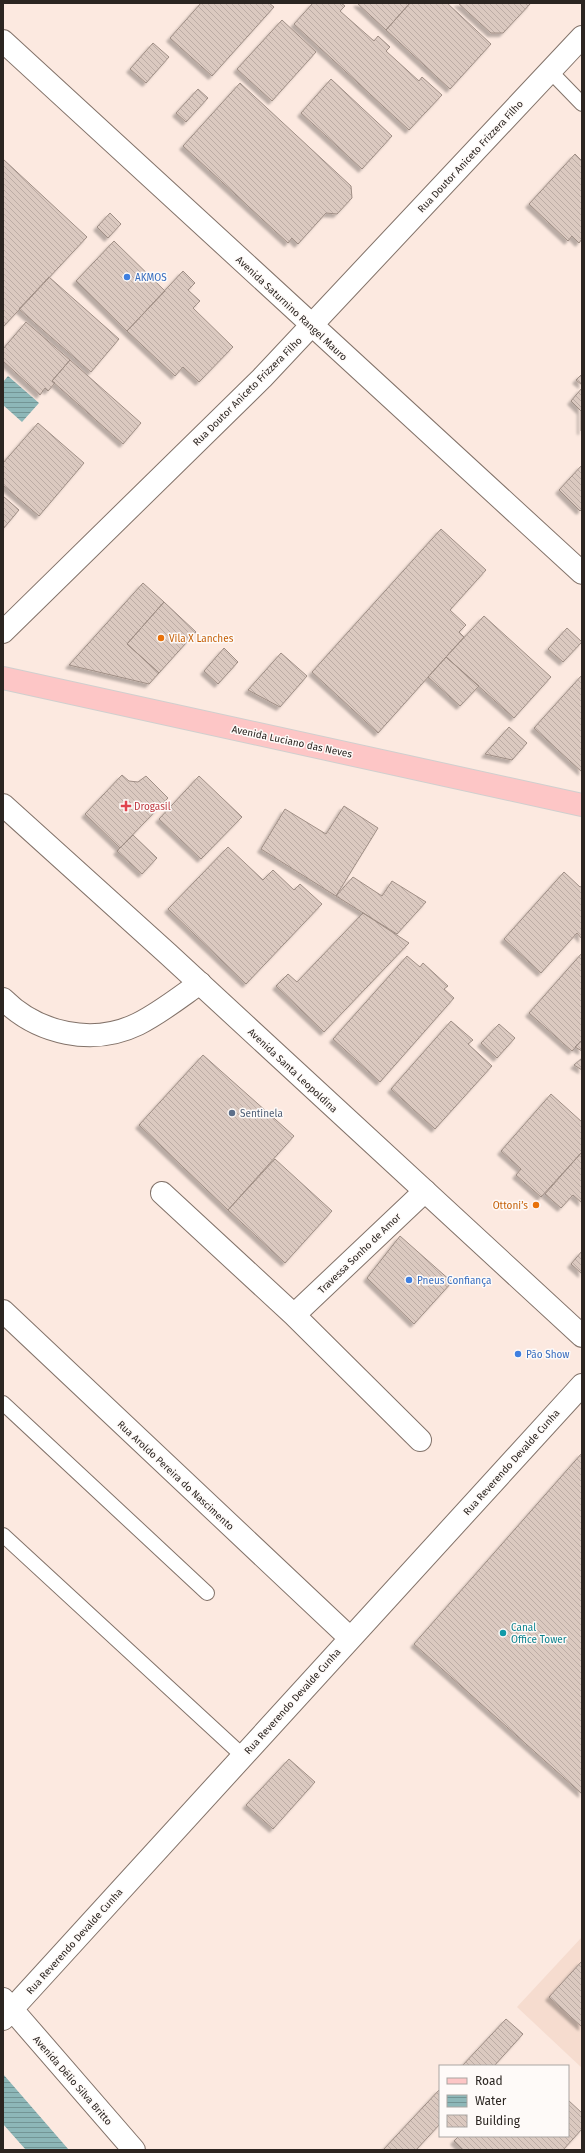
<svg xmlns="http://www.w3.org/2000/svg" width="585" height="2153" viewBox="0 0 585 2153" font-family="'Fira Sans',sans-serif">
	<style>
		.built { fill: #f6dccf }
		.water { fill: url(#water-rules) }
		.building { fill: url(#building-back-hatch); stroke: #9f8e85; filter: url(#shadow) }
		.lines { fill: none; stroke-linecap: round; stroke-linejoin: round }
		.service-casing { stroke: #827269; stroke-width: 16 }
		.minor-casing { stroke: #827269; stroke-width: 24 }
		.tertiary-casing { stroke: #827269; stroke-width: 24 }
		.primary-casing { stroke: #d0cfce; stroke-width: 24 }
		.service { stroke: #fff; stroke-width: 14 }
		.minor { stroke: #fff; stroke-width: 22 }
		.tertiary { stroke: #fff; stroke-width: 22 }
		.primary { stroke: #fdc6c6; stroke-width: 22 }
		.shop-dot { fill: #3f7fe0; stroke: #fefaf8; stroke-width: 1.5 }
		.food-dot { fill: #e8710a; stroke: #fefaf8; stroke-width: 1.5 }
		.health-dot { fill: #e0444e; stroke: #fefaf8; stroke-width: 1.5 }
		.service-dot { fill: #5c6f8a; stroke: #fefaf8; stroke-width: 1.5 }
		.culture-dot { fill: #0f9aa8; stroke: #fefaf8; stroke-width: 1.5 }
		.labels { text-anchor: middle; stroke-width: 3; stroke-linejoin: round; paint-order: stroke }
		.street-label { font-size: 10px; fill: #2b2521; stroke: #fefaf8 }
		.shop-label { font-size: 10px; fill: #366cbe; stroke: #fefaf8; text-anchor: start }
		.food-label { font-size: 10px; fill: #c56008; stroke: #fefaf8; text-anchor: start }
		.health-label { font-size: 10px; fill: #be3a42; stroke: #fefaf8; text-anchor: start }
		.service-label { font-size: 10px; fill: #4e5e75; stroke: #fefaf8; text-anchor: start }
		.culture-label { font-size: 10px; fill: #0d838f; stroke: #fefaf8; text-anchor: start }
	</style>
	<defs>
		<pattern id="water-rules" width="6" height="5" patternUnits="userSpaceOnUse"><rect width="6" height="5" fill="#8db7b8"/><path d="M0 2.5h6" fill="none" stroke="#739595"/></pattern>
		<pattern id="building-back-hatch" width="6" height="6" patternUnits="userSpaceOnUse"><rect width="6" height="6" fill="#dbc9c0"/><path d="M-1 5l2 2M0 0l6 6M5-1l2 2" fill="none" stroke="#bcaca5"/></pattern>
		<filter id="shadow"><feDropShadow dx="-3.5" dy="3.5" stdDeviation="1" flood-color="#0004"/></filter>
	</defs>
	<rect width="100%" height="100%" fill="#fce9e0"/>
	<path class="built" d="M582 1937V2068L517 2007Z"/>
	<path class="water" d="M8 376 39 403 22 422 3 405V382Z
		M3 2074 69 2150H26L3 2124Z"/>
	<path class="building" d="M201 3H269L274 7 212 76 170 38Z
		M313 3H341L345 6 340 11 374 41 378 36 390 47 386 51 419 81 422 77 442 95 409 130 294 24Z
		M357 3H410L386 30Z
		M410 3H447L491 44 450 89 386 30Z
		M458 3H531L503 33H491Z
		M282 20 316 52 272 101 237 69Z
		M153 43 169 57 146 83 130 69Z
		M331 79 392 136 362 169 301 113Z
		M240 83 351 186 352 198 337 214 326 213 298 244 292 238 288 243 183 146Z
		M198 89 208 98 186 122 176 113Z
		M575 154 582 161V239L579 243 572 236 568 241 529 204Z
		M3 159 87 237 3 327Z
		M110 213 121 224 108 238 97 227Z
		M114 241 165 291 127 331 76 281Z
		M183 271 195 283 188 290 200 301 193 308 233 347 199 382 183 367 175 376 127 331Z
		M49 277 119 339 91 372 19 309Z
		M26 322 70 360 52 381 55 383 48 391 45 388 40 395 3 361V349Z
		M70 360 141 423 123 444 52 381Z
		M582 374V385L576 380Z
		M582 388V431H581V411L571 401Z
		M38 423 84 463 39 516 3 485V463Z
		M582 465V509L580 511 559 490Z
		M3 496 19 510 3 529Z
		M441 529 486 570 450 610 466 625 459 632 464 637 378 733 312 672Z
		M143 583 164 602 127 644 159 673 149 684 69 665Z
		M164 602 196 632 159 673 127 644Z
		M484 616 551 677 514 718 446 657Z
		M567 628 582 642 563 662 548 649Z
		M224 648 238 662 218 684 204 671Z
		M281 653 307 676 280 707 248 690Z
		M446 657 479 686 460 706 428 677Z
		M582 675V772L534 728Z
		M509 727 527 743 512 760 485 754Z
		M122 775 129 781 138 782 146 776 168 798 120 848 85 814Z
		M199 776 242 817 201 859 159 819Z
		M344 806 378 828 336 896 261 849 285 809 326 834Z
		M133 835 157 858 142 874 117 851Z
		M228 847 263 880 273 870 294 890 300 884 322 904 246 984 168 909Z
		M564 872 580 887 582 886V939L577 933 541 973 504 939Z
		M353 877 382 896 392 881 426 902 397 934 336 896Z
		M363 913 409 943 324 1032 276 986 288 974 297 982Z
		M582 953V1040L572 1051 529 1013Z
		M407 956 420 967 423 963 448 986 444 989 454 998 380 1082 333 1039Z
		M451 1021 473 1040 468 1044 492 1066 435 1129 391 1089Z
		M499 1024 515 1038 497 1058 481 1043Z
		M582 1040V1051L575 1047Z
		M203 1055 294 1136 228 1210 139 1125Z
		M582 1058V1070L574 1065Z
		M551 1094 582 1122V1152L541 1197 516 1175 521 1169 501 1151Z
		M582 1152V1203L573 1195 561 1208 545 1194Z
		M275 1159 332 1211 285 1263 228 1210Z
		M400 1236 452 1282 414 1324 367 1278Z
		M582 1251V1274L571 1264Z
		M582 1453V1794L414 1644Z
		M289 1759 315 1782 273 1829 246 1805Z
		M582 1961V2027L549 1997Z
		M506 2019 523 2034 494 2066H462Z
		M440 2089V2124L416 2150H383Z
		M568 2100 582 2113V2129L563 2150H463L454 2141 459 2136H568Z"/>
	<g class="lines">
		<g class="service-casing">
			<path id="service" d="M550 71 582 104
				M3 1403 207 1593
				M3 1535 243 1756"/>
		</g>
		<g class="minor-casing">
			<path id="minor" d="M3 632 262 378 582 37
				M3 999C38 1034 93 1046 138 1024 160 1013 180 997 200 983
				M162 1193 294 1315 420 1440
				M3 1311 350 1638
				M294 1315 425 1191
				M3 1999 134 2150
				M3 2019 582 1385"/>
		</g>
		<g class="tertiary-casing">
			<path id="tertiary" d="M3 41 582 573
				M3 805 168 954 582 1336"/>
		</g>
		<g class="primary-casing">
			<path id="primary" d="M3 678 582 805"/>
		</g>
		<use href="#service" class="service"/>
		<use href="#minor" class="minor"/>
		<use href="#tertiary" class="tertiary"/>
		<use href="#primary" class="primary"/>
	</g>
	<g class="shop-dot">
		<circle cx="127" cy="277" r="4"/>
		<circle cx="409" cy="1280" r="4"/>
		<circle cx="518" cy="1354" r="4"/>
	</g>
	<g class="food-dot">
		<circle cx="161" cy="638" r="4"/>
		<circle cx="536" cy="1205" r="4"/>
	</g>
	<path class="health-dot" d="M124 800h4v4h4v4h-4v4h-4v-4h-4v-4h4z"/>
	<circle class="service-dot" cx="232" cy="1113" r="4"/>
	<circle class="culture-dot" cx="503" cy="1633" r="4"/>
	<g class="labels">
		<g class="street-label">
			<text transform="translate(470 156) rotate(-47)" y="4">Rua Doutor Aniceto Frizzera Filho</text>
			<text transform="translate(292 308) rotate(43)" y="4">Avenida Saturnino Rangel Mauro</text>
			<text transform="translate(247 391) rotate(-45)" y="4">Rua Doutor Aniceto Frizzera Filho</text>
			<text transform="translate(292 741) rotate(12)" y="4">Avenida Luciano das Neves</text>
			<text transform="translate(293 1070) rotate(43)" y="4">Avenida Santa Leopoldina</text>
			<text transform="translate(359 1253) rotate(-44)" y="4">Travessa Sonho de Amor</text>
			<text transform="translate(511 1462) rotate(-48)" y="4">Rua Reverendo Devalde Cunha</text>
			<text transform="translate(176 1475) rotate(43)" y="4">Rua Aroldo Pereira do Nascimento</text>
			<text transform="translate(292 1701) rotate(-48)" y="4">Rua Reverendo Devalde Cunha</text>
			<text transform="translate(74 1941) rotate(-48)" y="4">Rua Reverendo Devalde Cunha</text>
			<text transform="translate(73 2080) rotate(49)" y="4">Avenida Délio Silva Britto</text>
		</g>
		<g class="shop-label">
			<text x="135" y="281">AKMOS</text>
			<text x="417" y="1284">Pneus Confiança</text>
			<text x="526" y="1358">Pão Show</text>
		</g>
		<g class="food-label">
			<text x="169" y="642">Vila X Lanches</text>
			<text x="528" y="1209" text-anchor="end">Ottoni’s</text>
		</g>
		<g class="health-label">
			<text x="134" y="810">Drogasil</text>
		</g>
		<g class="service-label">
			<text x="240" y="1117">Sentinela</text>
		</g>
		<g class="culture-label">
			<text x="511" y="1631">Canal<tspan x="511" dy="12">Office Tower</tspan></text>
		</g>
	</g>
	<rect width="585" height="2153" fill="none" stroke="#2b2521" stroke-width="8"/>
	<rect x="439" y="2065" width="130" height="72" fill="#fefaf8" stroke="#aaa5a2"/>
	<rect x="447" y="2078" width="20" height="6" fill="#fdc6c6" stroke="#aaa5a2"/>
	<text x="475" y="2085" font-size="12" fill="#2b2521">Road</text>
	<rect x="447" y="2095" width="20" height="12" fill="url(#water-rules)" stroke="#aaa5a2"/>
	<text x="475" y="2105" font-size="12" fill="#2b2521">Water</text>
	<rect x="447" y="2115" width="20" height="12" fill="url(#building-back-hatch)" stroke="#aaa5a2"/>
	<text x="475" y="2125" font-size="12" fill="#2b2521">Building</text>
</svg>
